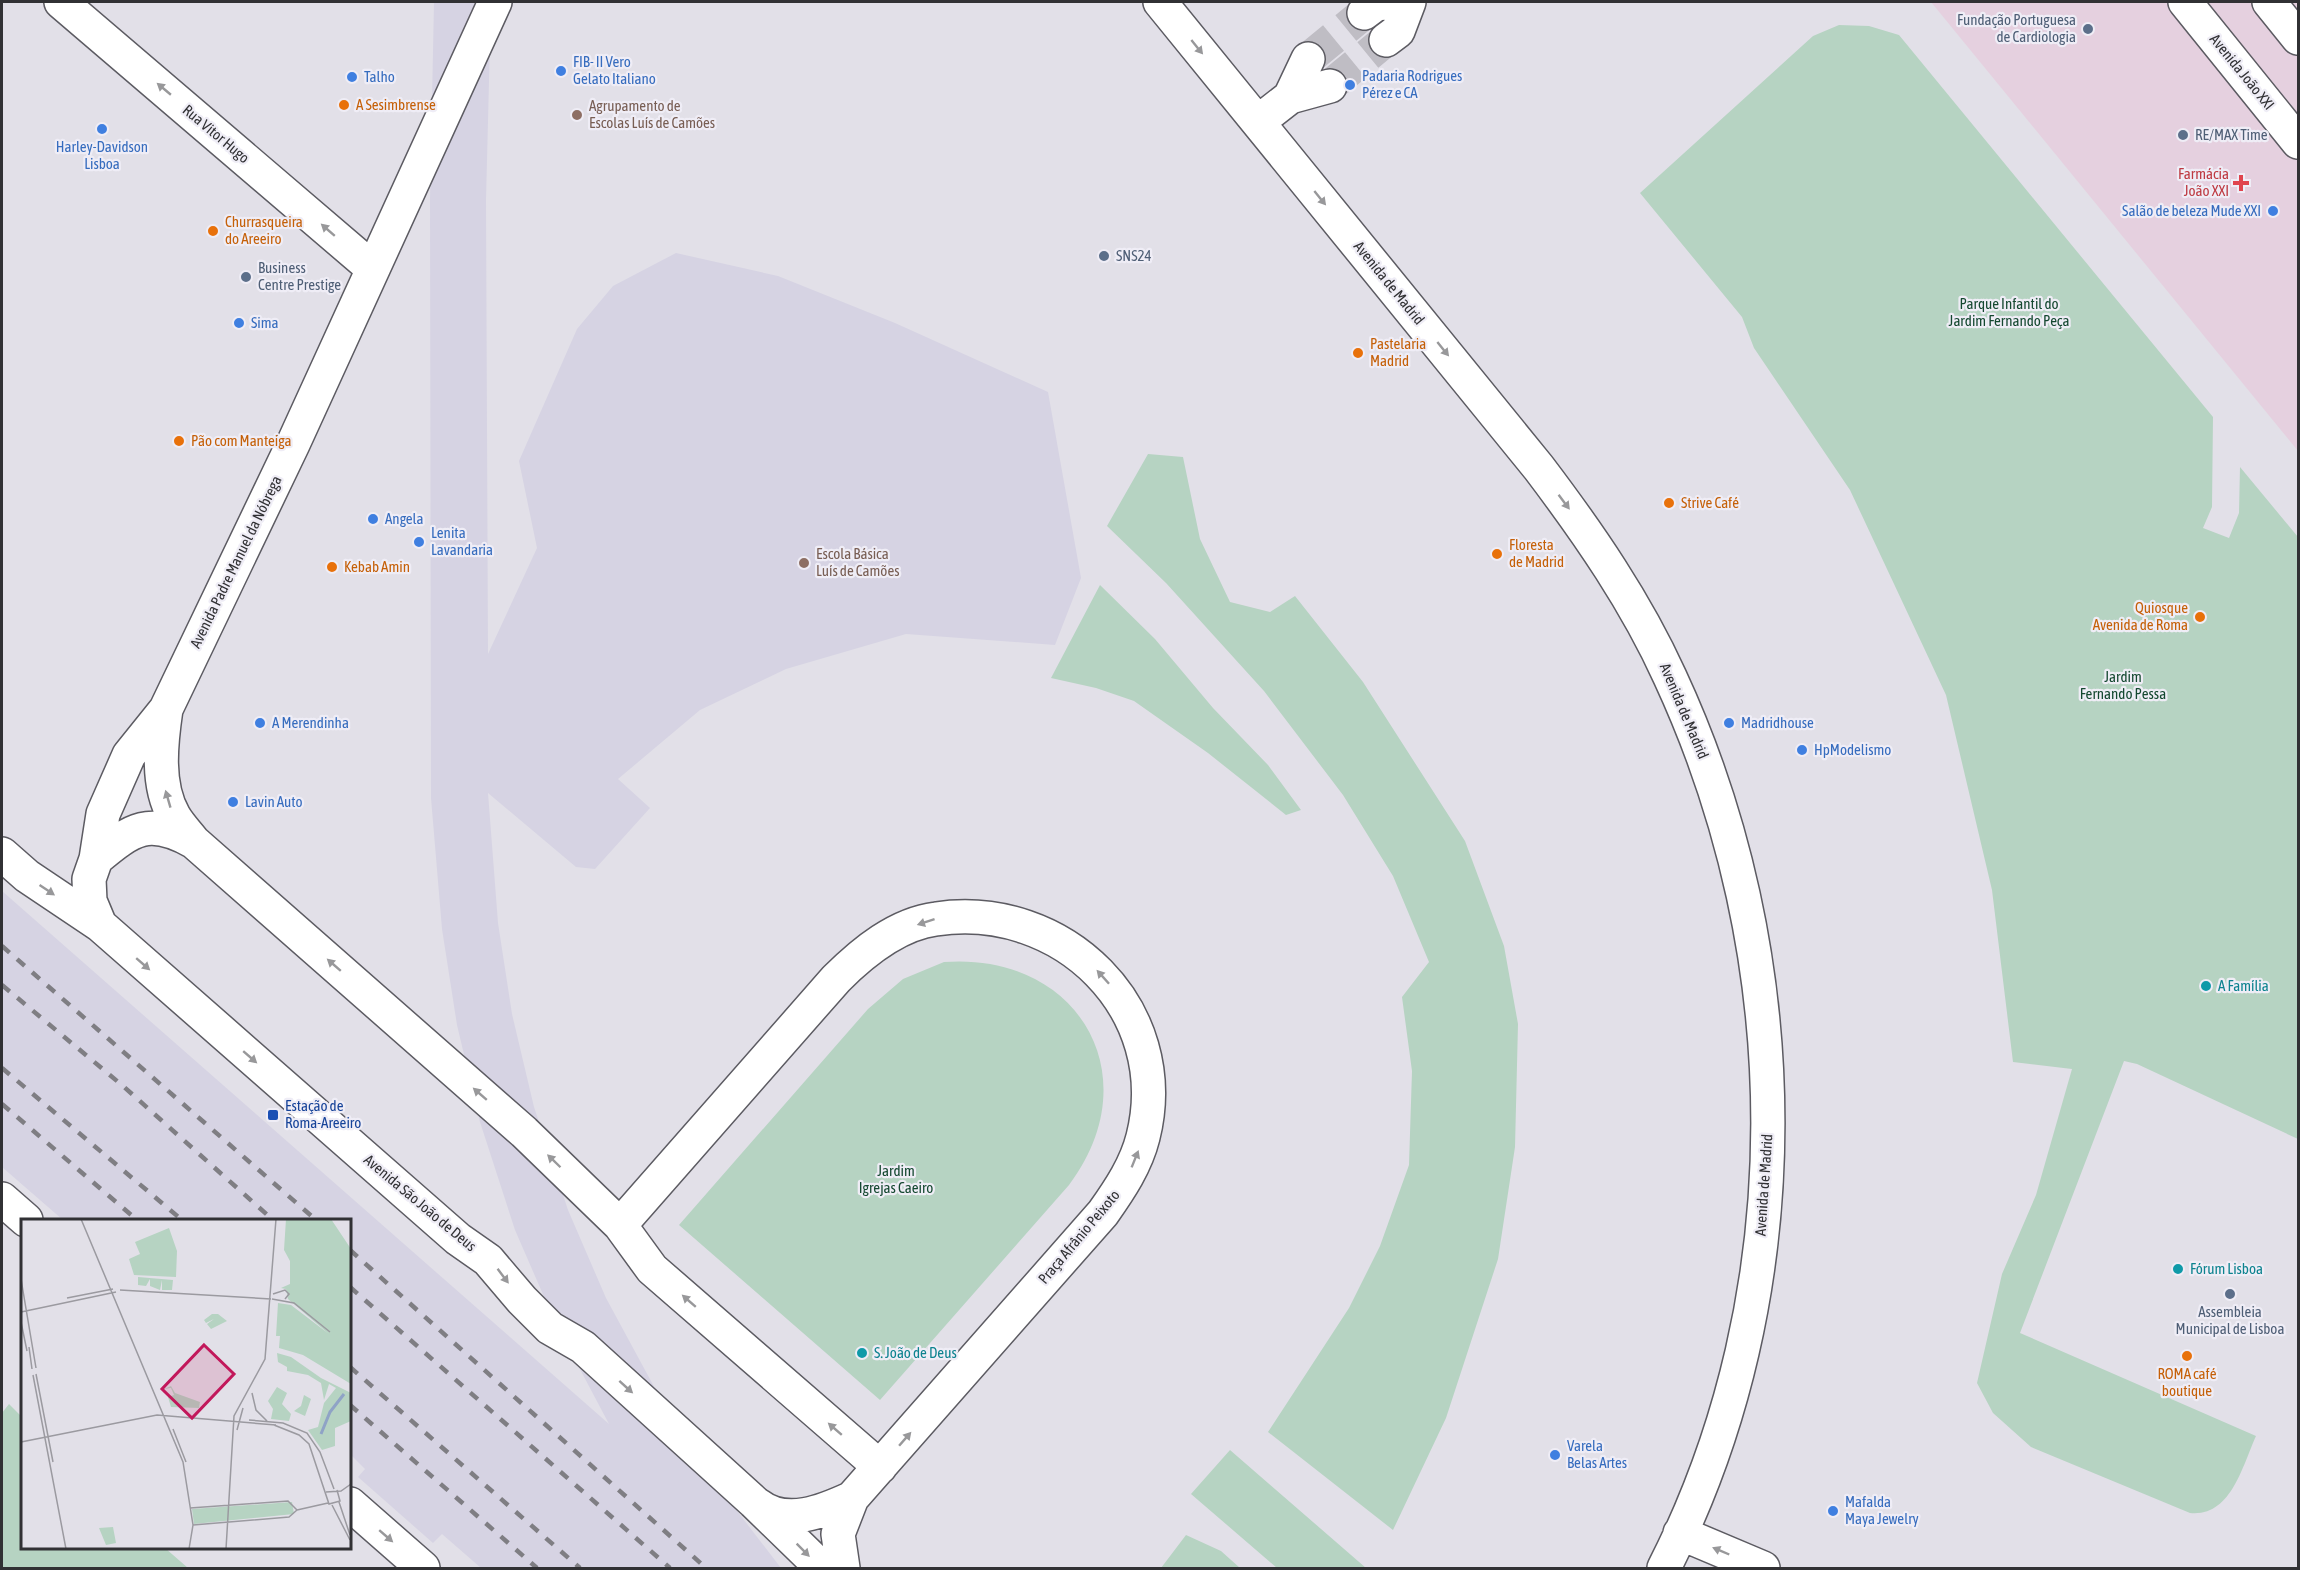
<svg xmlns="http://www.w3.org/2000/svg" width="2300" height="1570" viewBox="0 0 2300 1570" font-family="'Asap Condensed',sans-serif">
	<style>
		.commercial { fill: #e5d0df }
		.built { fill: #d6d3e3 }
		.green { fill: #b6d3c2 }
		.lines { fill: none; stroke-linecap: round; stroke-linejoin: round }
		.minor-tunnel { stroke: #bfbdc4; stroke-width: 33; stroke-dasharray: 33 16; stroke-linecap: butt }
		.minor-casing { stroke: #5c5b62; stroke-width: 36 }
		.major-casing { stroke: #5c5b62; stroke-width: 36 }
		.minor { stroke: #fff; stroke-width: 33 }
		.major { stroke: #fff; stroke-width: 33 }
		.rail { stroke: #7f7e83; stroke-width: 4.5; stroke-dasharray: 10 10; stroke-linecap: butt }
		.oneway { fill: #98989a }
		.service-dot { fill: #5c6f8a; stroke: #efedf6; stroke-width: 2 }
		.shop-dot { fill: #3f7fe0; stroke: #efedf6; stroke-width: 2 }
		.food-dot { fill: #e8710a; stroke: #efedf6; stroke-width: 2 }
		.education-dot { fill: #8d6e63; stroke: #efedf6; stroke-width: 2 }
		.health-dot { fill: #e0444e; stroke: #efedf6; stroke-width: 2 }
		.culture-dot { fill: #0f9aa8; stroke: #efedf6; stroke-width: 2 }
		.transit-dot { fill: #1a4fb4; stroke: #efedf6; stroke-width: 2 }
		.labels { text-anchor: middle; stroke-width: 4.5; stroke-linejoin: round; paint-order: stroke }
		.service-label { font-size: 15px; fill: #4e5e75; stroke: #efedf6; text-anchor: start }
		.shop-label { font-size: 15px; fill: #366cbe; stroke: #efedf6; text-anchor: start }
		.street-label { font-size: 15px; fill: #313134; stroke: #efedf6 }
		.food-label { font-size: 15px; fill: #c56008; stroke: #efedf6; text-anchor: start }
		.education-label { font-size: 15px; fill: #785e54; stroke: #efedf6; text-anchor: start }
		.health-label { font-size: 15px; fill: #be3a42; stroke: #efedf6; text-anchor: end }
		.park-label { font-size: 15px; fill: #144830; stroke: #efedf6 }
		.culture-label { font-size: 15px; fill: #0d838f; stroke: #efedf6; text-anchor: start }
		.transit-label { font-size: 15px; fill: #164399; stroke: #efedf6; text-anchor: start }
		.inset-river { fill: none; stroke: #8fa3c6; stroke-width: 3 }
		.inset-road { fill: none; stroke: #9b9aa0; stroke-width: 1.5 }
		.view { fill: #c2185b; fill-opacity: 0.15; stroke: #c2185b; stroke-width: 3 }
		.inset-edge { fill: none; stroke: #313134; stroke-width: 3 }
	</style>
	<rect width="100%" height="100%" fill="#e2e0e8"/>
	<path class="commercial" d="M1931 2H2298V451Z"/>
	<path class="built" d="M434 2H491L486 200 488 654 537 548 519 461 577 329 613 286 676 253 778 276 895 323 1048 392 1081 578 1055 645 906 634 786 669 700 710 618 779 650 808 595 869 576 867 488 793 498 923 512 1014 534 1107 568 1210 606 1298 658 1394 707 1472 781 1568H481L442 1534 433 1543 358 1477 365 1469 350 1454V1220H63L2 1167V891L609 1424 555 1322 515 1230 480 1122 457 1025 442 929 431 798 430 199Z"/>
	<path class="green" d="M1839 25 1869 26 1899 35 2213 417 2212 507 2203 528 2229 538 2239 513 2240 467 2298 537V1139L2137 1064 2124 1061 2020 1333 2256 1436C2242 1467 2231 1517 2190 1513L2031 1447 1993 1413 1977 1383 2002 1274 2036 1195 2072 1069 2013 1062 1992 890 1946 695 1850 490 1754 348 1742 317 1640 193 1813 36Z
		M1148 454 1183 457 1200 539 1230 602 1270 612 1295 596 1363 682 1465 841 1504 946 1518 1024 1515 1147 1498 1259 1446 1418 1393 1530 1268 1432 1349 1308 1380 1246 1409 1165 1412 1071 1402 997 1429 962 1393 876 1343 795 1264 691 1166 583 1107 526Z
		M1100 585 1155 639 1213 708 1268 765 1301 810 1286 815 1208 753 1134 701 1096 688 1051 678Z
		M944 962C1078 952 1151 1076 1069 1185L880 1400 679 1225 868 1009 903 979Z
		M9 1404 22 1417V1548H165L188 1568H2V1413Z
		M1230 1450 1366 1568H1277L1191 1494Z
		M1186 1535 1221 1551 1240 1568H1161Z"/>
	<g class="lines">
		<path class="minor-tunnel" d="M1308 59 1364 13
			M1330 86 1386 40"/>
		<g class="minor-casing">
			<path id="minor" d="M61 2 372 268
				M1160 2 1539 468C1589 534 1636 602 1670 677 1799 955 1804 1293 1664 1568
				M1364 13 1376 4 1393 2
				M1386 40 1398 31 1409 2
				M1290 97 1330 86
				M1258 122 1290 97 1308 59
				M166 709C161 743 156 785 174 816 179 825 188 834 194 842L524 1132 620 1225 652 1269 880 1467
				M2 854 27 876 100 925 458 1239 488 1260 522 1300 550 1328 583 1347 754 1502 822 1568
				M96 859C133 828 149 817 194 842
				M100 925 90 901 89 879 96 859 103 814 129 755 166 709 293 444 495 2
				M2 1199 26 1220
				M620 1225 836 979C863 952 897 924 936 919 1062 900 1175 1009 1143 1137 1136 1165 1120 1189 1103 1213L852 1498 838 1534 843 1568
				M350 1504 423 1568
				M758 1505C786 1527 824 1511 852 1498
				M1680 1533 1763 1568"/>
		</g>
		<g class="major-casing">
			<path id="major" d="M2185 2 2298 142
				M2269 2 2298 38"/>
		</g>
		<use href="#minor" class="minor"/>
		<use href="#major" class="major"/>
		<path class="rail" d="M2 946 316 1220
			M2 985 123 1086 273 1220
			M2 1068 182 1220
			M2 1104 137 1220
			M350 1250 706 1568
			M350 1287 670 1568
			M350 1367 580 1568
			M350 1405 537 1568"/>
	</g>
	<defs><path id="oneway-solid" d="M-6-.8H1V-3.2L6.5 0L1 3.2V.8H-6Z" transform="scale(1.5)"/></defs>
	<g class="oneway">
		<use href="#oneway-solid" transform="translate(1197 47) rotate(51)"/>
		<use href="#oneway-solid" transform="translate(164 89) rotate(-140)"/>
		<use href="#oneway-solid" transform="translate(1320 198) rotate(51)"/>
		<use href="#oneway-solid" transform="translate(328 230) rotate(-139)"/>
		<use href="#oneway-solid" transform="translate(1443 349) rotate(51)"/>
		<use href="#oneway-solid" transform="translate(1564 502) rotate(53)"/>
		<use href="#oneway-solid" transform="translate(168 799) rotate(-106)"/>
		<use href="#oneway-solid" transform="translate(47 890) rotate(34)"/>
		<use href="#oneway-solid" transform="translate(926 922) rotate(162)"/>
		<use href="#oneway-solid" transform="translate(143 964) rotate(41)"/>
		<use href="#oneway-solid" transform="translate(334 965) rotate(-139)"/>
		<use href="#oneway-solid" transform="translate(1103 977) rotate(-132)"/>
		<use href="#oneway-solid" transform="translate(250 1057) rotate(41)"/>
		<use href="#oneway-solid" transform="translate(480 1094) rotate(-139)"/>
		<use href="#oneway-solid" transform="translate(1135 1159) rotate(-68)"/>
		<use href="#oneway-solid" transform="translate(554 1161) rotate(-136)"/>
		<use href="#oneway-solid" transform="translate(503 1276) rotate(53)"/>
		<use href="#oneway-solid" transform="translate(689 1301) rotate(-139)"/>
		<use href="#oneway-solid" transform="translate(626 1387) rotate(42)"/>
		<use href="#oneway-solid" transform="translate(835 1429) rotate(-139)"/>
		<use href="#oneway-solid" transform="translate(905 1439) rotate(-49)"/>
		<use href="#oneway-solid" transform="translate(386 1536) rotate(41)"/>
		<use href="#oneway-solid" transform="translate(803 1550) rotate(45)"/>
		<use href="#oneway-solid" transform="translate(1721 1551) rotate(-157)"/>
	</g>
	<g class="service-dot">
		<circle cx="2088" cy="29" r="6"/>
		<circle cx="2183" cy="135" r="6"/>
		<circle cx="1104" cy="256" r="6"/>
		<circle cx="246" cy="277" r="6"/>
		<circle cx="2230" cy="1294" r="6"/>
	</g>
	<g class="shop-dot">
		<circle cx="561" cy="71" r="6"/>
		<circle cx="352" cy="77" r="6"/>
		<circle cx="1350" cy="85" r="6"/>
		<circle cx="102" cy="129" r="6"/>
		<circle cx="2273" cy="211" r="6"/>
		<circle cx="239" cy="323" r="6"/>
		<circle cx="373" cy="519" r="6"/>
		<circle cx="419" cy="542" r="6"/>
		<circle cx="260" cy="723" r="6"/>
		<circle cx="1729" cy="723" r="6"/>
		<circle cx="1802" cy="750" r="6"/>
		<circle cx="233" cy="802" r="6"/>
		<circle cx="1555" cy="1455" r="6"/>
		<circle cx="1833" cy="1511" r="6"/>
	</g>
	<g class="food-dot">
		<circle cx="344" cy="105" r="6"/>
		<circle cx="213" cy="231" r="6"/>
		<circle cx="1358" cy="353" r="6"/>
		<circle cx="179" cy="441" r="6"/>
		<circle cx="1669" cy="503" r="6"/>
		<circle cx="1497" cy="554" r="6"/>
		<circle cx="332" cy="567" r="6"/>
		<circle cx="2200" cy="617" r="6"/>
		<circle cx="2187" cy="1356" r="6"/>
	</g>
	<g class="education-dot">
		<circle cx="577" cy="115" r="6"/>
		<circle cx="804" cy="563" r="6"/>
	</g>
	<path class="health-dot" d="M2238 174h6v6h6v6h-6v6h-6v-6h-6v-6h6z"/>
	<g class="culture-dot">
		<circle cx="2206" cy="986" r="6"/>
		<circle cx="2178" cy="1269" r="6"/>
		<circle cx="862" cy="1353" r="6"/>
	</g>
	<rect class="transit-dot" x="267" y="1109" width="12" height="12" rx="3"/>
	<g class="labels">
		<g class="service-label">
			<text x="2076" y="25" text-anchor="end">Fundação Portuguesa<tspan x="2076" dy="17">de Cardiologia</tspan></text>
			<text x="2195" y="140">RE/MAX Time</text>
			<text x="1116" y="261">SNS24</text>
			<text x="258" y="273">Business<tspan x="258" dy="17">Centre Prestige</tspan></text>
			<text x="2230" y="1317" text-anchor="middle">Assembleia<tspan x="2230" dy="17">Municipal de Lisboa</tspan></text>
		</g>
		<g class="shop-label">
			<text x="573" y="67">FIB- II Vero<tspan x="573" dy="17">Gelato Italiano</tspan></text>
			<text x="1362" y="81">Padaria Rodrigues<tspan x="1362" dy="17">Pérez e CA</tspan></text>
			<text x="364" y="82">Talho</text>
			<text x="102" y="152" text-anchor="middle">Harley-Davidson<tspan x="102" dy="17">Lisboa</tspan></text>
			<text x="2261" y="216" text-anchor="end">Salão de beleza Mude XXI</text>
			<text x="251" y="328">Sima</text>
			<text x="385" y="524">Angela</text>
			<text x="431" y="538">Lenita<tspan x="431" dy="17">Lavandaria</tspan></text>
			<text x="272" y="728">A Merendinha</text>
			<text x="1741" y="728">Madridhouse</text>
			<text x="1814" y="755">HpModelismo</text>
			<text x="245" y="807">Lavin Auto</text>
			<text x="1567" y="1451">Varela<tspan x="1567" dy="17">Belas Artes</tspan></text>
			<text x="1845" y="1507">Mafalda<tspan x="1845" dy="17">Maya Jewelry</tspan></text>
		</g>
		<g class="street-label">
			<text transform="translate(2242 72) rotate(51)" y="5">Avenida João XXI</text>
			<text transform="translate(216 134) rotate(40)" y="5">Rua Vitor Hugo</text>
			<text transform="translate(1389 283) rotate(51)" y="5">Avenida de Madrid</text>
			<text transform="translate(236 562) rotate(-64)" y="5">Avenida Padre Manuel da Nóbrega</text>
			<text transform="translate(1684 711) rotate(67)" y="5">Avenida de Madrid</text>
			<text transform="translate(1764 1185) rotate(-86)" y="5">Avenida de Madrid</text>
			<text transform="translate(420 1203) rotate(40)" y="5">Avenida São João de Deus</text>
			<text transform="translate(1079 1237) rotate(-50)" y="5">Praça Afrânio Peixoto</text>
		</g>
		<g class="food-label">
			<text x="356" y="110">A Sesimbrense</text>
			<text x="225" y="227">Churrasqueira<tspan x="225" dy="17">do Areeiro</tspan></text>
			<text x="1370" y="349">Pastelaria<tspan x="1370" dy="17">Madrid</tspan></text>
			<text x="191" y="446">Pão com Manteiga</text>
			<text x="1681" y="508">Strive Café</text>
			<text x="1509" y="550">Floresta<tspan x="1509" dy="17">de Madrid</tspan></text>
			<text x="344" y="572">Kebab Amin</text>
			<text x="2188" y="613" text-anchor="end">Quiosque<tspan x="2188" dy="17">Avenida de Roma</tspan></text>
			<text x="2187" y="1379" text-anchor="middle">ROMA café<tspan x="2187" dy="17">boutique</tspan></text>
		</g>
		<g class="education-label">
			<text x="589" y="111">Agrupamento de<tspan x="589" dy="17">Escolas Luís de Camões</tspan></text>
			<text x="816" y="559">Escola Básica<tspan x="816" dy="17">Luís de Camões</tspan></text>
		</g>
		<g class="health-label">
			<text x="2229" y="179">Farmácia<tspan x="2229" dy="17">João XXI</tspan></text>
		</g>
		<g class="park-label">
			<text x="2009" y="309">Parque Infantil do<tspan x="2009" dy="17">Jardim Fernando Peça</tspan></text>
			<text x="2123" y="682">Jardim<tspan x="2123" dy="17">Fernando Pessa</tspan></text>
			<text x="896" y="1176">Jardim<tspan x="896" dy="17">Igrejas Caeiro</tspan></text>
		</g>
		<g class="culture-label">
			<text x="2218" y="991">A Família</text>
			<text x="2190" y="1274">Fórum Lisboa</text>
			<text x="874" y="1358">S. João de Deus</text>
		</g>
		<g class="transit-label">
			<text x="285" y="1111">Estação de<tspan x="285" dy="17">Roma-Areeiro</tspan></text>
		</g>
	</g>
	<g transform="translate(21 1219)">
		<rect width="330" height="330" fill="#e2e0e8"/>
		<path d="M265 0H310L330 30V165L282 136 258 129 259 117H255L257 84 270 86 308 115 267 80 265 70 260 69 269 65V42L263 31ZM148 9 156 32 155 58 113 56 108 40 119 35 114 23ZM117 58 152 61 151 71H141V61L139 71 129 67V60L125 67 117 66ZM191 95H197L206 102 190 110 186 105 193 100 185 104 183 101ZM256 134 270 138 300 159 330 174V202L314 209V227L301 231 287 211 297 208 303 184 315 169 308 165 303 181 300 164 287 156 266 152V148L257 143ZM150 167 154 174 179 183 178 189 150 188 147 178 153 176 150 169 143 170ZM256 168 266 174 261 185 270 195 268 202 250 200 252 190 247 182ZM283 176 290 180 284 197 273 192 280 187ZM271 283 273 295 173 305 171 290ZM92 308 95 324 85 326 78 309Z" fill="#b6d3c2"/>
		<path class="inset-river" d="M300 215 309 193 323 175"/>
		<path class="inset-road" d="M60 0 162 243 172 306 168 330M0 60 15 149M99 71 250 80M252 75 264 71 268 75 264 80M46 79 92 70M251 80 273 84 309 113M0 93 95 73M0 103 6 132M8 128 11 150M15 155 32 243M12 156 45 330M231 174 235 191 246 202M228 201 262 204 286 214 299 233 313 270M253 206 278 216 288 225 308 285 319 282 316 271M152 210 165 243M216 211 222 189M0 223 136 196 255 206M305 273 320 272 330 265M318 283 329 316M311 286 329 321M169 289 267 282 276 291M276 291 307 284M172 306 268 298 276 291M205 330 213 197 244 140 255 0"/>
		<path class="view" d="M183 126 213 155 171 199 141 170Z"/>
		<rect width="330" height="330" class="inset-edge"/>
	</g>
	<rect width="2300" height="1570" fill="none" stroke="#313134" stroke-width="6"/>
</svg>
